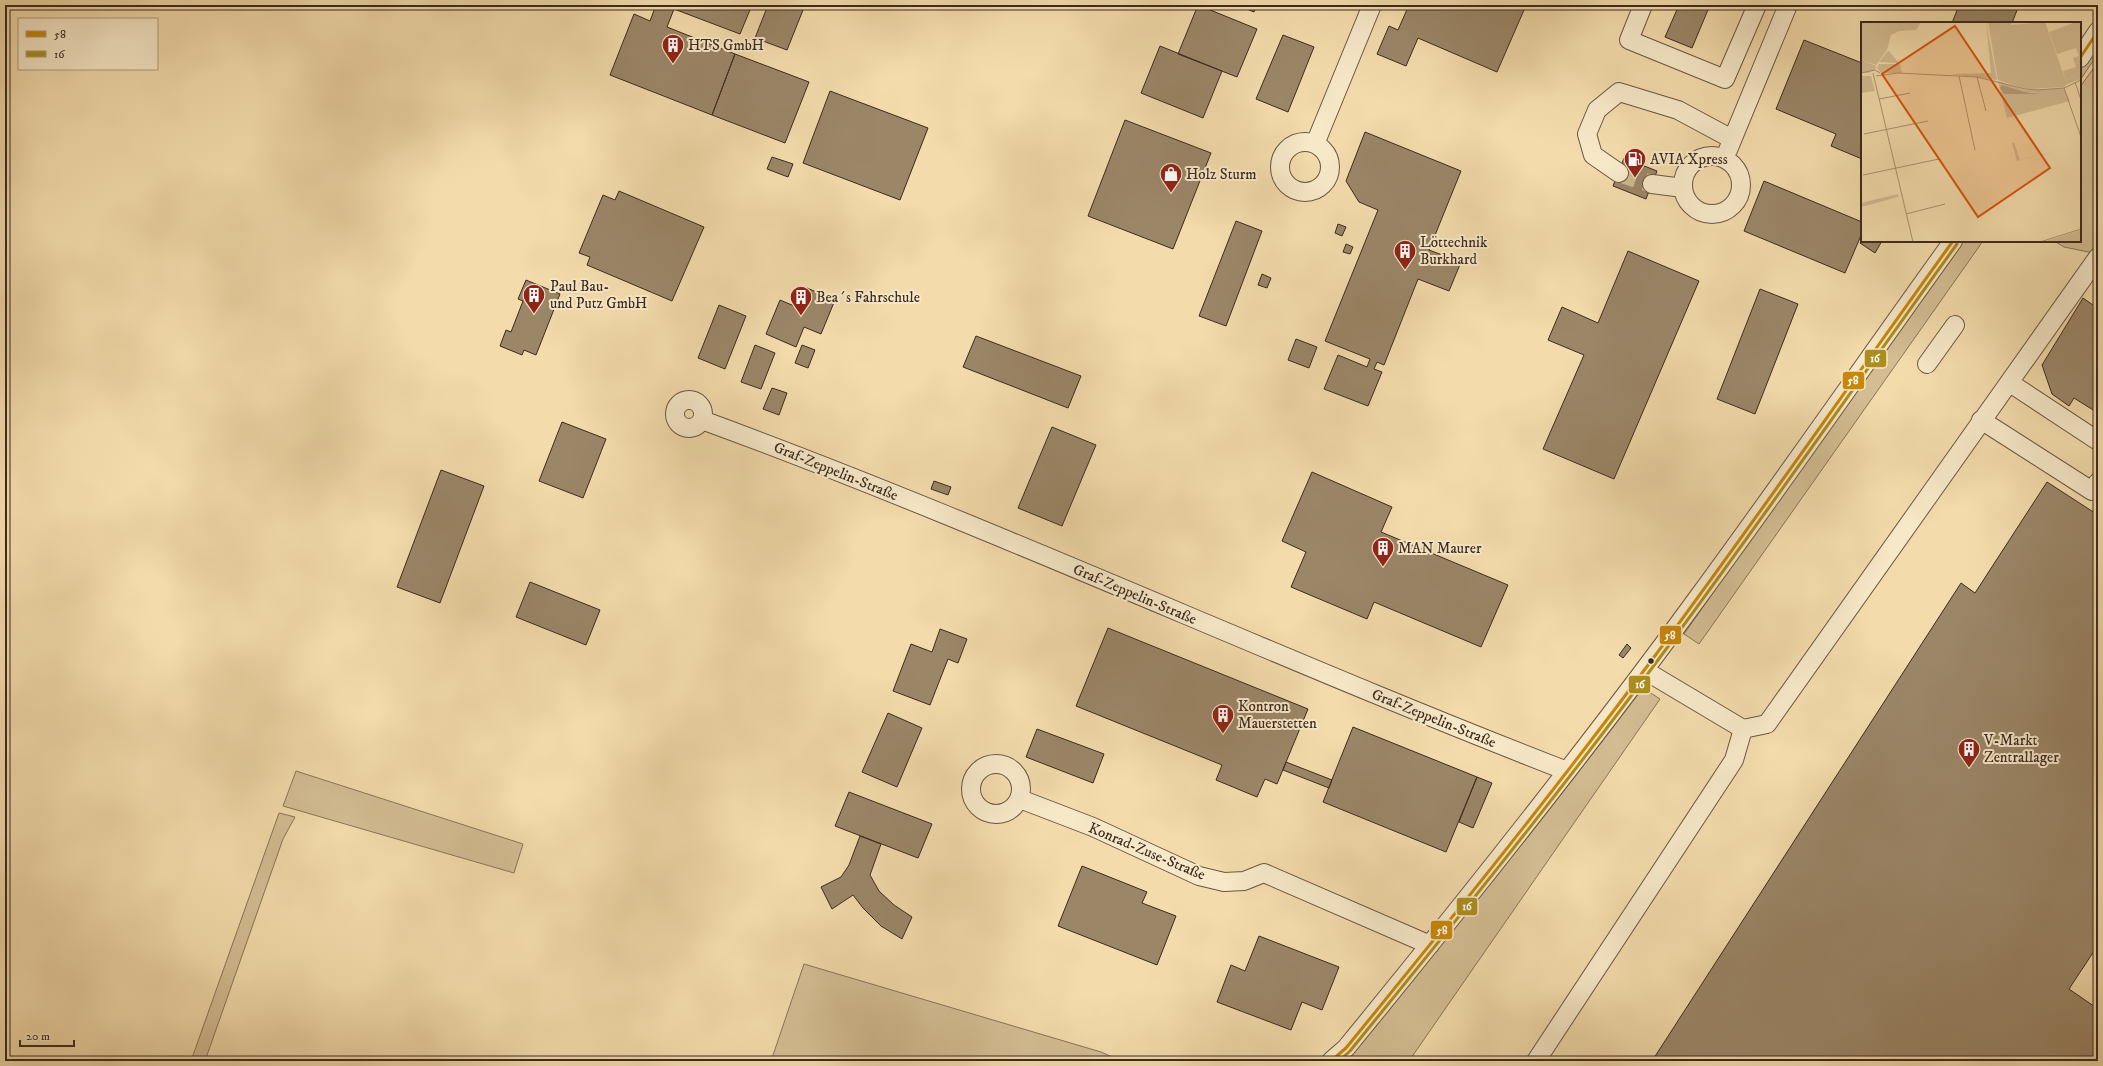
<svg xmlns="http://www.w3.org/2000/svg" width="2103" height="1066" viewBox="0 0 2103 1066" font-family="'IM FELL DW Pica',serif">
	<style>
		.green { fill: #d4bd93; stroke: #88745a }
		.building { fill: #9b8668; stroke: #3c2a20 }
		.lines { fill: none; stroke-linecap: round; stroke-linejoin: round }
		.minor-tunnel { stroke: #ceb88f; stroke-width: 18; stroke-dasharray: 18 9; stroke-linecap: butt }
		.minor-casing { stroke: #6a5643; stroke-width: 20 }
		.minor { stroke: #f7e8c8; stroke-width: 18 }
		.bus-1-casing { stroke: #f7e8c8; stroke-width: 6 }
		.bus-2-casing { stroke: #f7e8c8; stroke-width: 6 }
		.bus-1 { stroke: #c88708; stroke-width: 3 }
		.bus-2 { stroke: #ac8d1d; stroke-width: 3 }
		.bus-dot { fill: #3c2a20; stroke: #f7e8c8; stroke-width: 1.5 }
		.labels { text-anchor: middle; stroke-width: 4; stroke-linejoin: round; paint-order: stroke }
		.poi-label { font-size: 15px; fill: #3c2a20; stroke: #f7e8c8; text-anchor: start }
		.street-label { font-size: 15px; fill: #3c2a20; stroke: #f7e8c8 }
		.inset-road { fill: none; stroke: #aa9473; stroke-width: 1 }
		.view { fill: #d7540e; fill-opacity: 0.15; stroke: #d7540e; stroke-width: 2 }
		.inset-edge { fill: none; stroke: #3c2a20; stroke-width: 2 }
		.line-badge { stroke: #f7e8c8; stroke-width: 1.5 }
		.badge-label { font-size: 11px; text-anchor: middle; font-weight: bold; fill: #fff }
	</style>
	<rect width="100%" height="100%" fill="#f3dbab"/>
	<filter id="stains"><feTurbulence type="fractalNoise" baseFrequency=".005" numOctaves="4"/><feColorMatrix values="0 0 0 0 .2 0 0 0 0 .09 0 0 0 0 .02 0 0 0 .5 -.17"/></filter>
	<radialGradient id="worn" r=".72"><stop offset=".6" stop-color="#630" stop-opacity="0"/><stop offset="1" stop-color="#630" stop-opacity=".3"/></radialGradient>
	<path class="green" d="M2098 41V54L2080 80V67Z
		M2098 62V244L2093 253 2064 247 2054 241H2080V87Z
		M1960 241H1983L1699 644 1684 634Z
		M1643 688 1660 699 1409 1061H1341L1352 1051C1453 933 1549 812 1643 688Z
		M296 771 523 844 514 873 283 806Z
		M279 813 295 817 283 839 205 1061H191Z
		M804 964 1101 1052 1121 1061H771Z"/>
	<path class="building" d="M656 5H752L740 34 674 9 667 27 735 54 712 115 610 75 634 14 650 21Z
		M768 5H805L787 50 755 38Z
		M1198 5 1257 29 1237 77 1178 54Z
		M1237 5H1257L1254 12Z
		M1409 5H1513L1524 10 1497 72 1418 38 1406 66 1377 54 1389 26 1398 30Z
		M1679 5H1710L1692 48 1665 37Z
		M1959 5H2019L2012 23H1952Z
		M1283 35 1314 47 1288 112 1256 99Z
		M1804 40 1862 63V159L1831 146 1836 134 1776 109Z
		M1160 46 1222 71 1203 118 1141 93Z
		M735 54 809 82 785 143 712 115Z
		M830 91 928 128 900 200 803 163Z
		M1125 120 1211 153 1173 249 1088 216Z
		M1365 132 1461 171 1429 250 1461 262 1449 291 1418 279 1384 365 1377 362 1374 369 1382 372 1368 406 1324 389 1338 355 1367 367 1370 359 1325 341 1378 210 1359 202 1346 181Z
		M772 157 793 164 788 177 767 169Z
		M1624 158 1657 171 1646 199 1613 186Z
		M1764 181 1862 222V233L1845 273 1744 231Z
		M619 191 704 227 672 301 587 265 590 257 579 253 603 195 615 200Z
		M1236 221 1262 231 1226 326 1199 316Z
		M1338 224 1346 227 1342 236 1335 233Z
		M1862 240V241H1882L1875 253 1860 243Z
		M1346 244 1353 247 1350 254 1343 252Z
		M1628 251 1699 281 1614 479 1543 449 1584 355 1548 340 1562 307 1598 323Z
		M1262 274 1271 278 1267 288 1258 285Z
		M526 280 560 294 536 355 524 350 522 355 500 346 506 330 511 332 523 301 518 299Z
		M807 288 835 300 821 334 804 327 796 347 766 334 780 300 799 308Z
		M1760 289 1798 304 1755 414 1717 399Z
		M2083 298 2093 305 2098 298V413L2074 398 2069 406 2052 394 2042 365Z
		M719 305 746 316 725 369 698 358Z
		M976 336 1081 376 1068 408 963 367Z
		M1296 339 1317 347 1309 368 1288 360Z
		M755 345 775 353 761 389 741 382Z
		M802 345 815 350 808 368 795 363Z
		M772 388 787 393 779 415 763 409Z
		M562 422 606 439 583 498 539 481Z
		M1052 427 1096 445 1062 526 1018 508Z
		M441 470 484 486 440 603 397 587Z
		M1312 472 1392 507 1381 532 1508 585 1481 647 1374 602 1367 619 1291 587 1306 552 1282 541Z
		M934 481 951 487 948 495 931 489Z
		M2047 482 2098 515V945L2069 989 2098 1009V1061H1652L1961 583 1975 593Z
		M530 582 600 610 586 645 516 617Z
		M1108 628 1308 709 1277 784 1265 779 1257 797 1216 780 1222 765 1076 706Z
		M940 629 967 639 958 663 948 659 930 705 893 691 911 644 932 652Z
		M1627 644 1631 648 1623 658 1619 655Z
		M888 713 922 728 897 787 862 772Z
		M1353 727 1477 777 1446 852 1323 802Z
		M1037 729 1104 754 1093 783 1026 757Z
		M1286 762 1332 780 1329 788 1283 770Z
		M1477 777 1492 783 1473 828 1459 822Z
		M849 792 932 824 918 858 835 826Z
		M860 836 881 844 870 875 879 891 894 905 912 917 902 939 881 926 863 908 853 895 832 909 821 887 841 877 849 865Z
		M1082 866 1147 892 1142 903 1176 916 1157 965 1058 926Z
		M1259 936 1339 967 1322 1010 1302 1002 1291 1030 1217 1002 1231 965 1245 971Z"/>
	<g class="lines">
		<path class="minor-tunnel" d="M1619 173 1652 184"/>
		<g class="minor-casing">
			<path id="minor" d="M1643 5 1629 40 1725 79 1757 5
				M2080 58 2098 31
				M1280 167a25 25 0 1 1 50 0a25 25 0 1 1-50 0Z
				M1315 144 1372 5
				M1728 150 1788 5
				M1683 185a29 29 0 1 1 58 0a29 29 0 1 1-58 0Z
				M1619 173 1593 155 1587 134 1597 110 1619 92 1678 110 1732 139
				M1652 184 1683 188
				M1927 364 1955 325
				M2010 383 2098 441
				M675 414a14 14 0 1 1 28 0a14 14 0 1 1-28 0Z
				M702 420C994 527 1277 659 1567 771
				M1981 420 2092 491 2098 482
				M1644 670 1743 729 1767 724C1877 568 1988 413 2098 257
				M971 789a25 25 0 1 1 50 0a25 25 0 1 1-50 0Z
				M1020 799 1093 827 1199 876 1224 882 1244 881 1264 873 1430 945
				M1331 1061 1346 1048C1467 900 1586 751 1699 596 1785 479 1868 359 1953 241
				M1536 1061 1734 760 1743 729"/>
		</g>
		<use href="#minor" class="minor"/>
		<g class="bus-1-casing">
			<path id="bus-1" d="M2080 58 2098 31
				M1331 1061 1346 1048C1452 918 1557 788 1657 653 1758 517 1854 378 1953 241"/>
		</g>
		<g class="bus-2-casing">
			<path id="bus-2" d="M1339 1061 1350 1051C1456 921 1561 791 1661 656 1762 520 1858 381 1957 244"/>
		</g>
		<use href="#bus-1" class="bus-1"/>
		<use href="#bus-2" class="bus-2"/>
	</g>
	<defs>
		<g id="building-pin" transform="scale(1.15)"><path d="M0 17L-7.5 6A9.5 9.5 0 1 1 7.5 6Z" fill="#8f2418" stroke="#f7e8c8"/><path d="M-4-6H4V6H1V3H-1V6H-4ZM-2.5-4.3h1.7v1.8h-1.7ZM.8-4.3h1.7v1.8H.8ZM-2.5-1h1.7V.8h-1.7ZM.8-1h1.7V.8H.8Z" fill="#fff"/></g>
		<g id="fuel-pin" transform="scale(1.15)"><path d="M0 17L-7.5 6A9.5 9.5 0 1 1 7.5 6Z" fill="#8f2418" stroke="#f7e8c8"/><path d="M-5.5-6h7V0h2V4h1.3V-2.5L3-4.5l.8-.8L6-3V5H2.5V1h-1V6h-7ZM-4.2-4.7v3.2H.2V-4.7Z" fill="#fff"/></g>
		<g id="shop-pin" transform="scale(1.15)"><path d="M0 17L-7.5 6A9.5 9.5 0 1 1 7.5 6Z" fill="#8f2418" stroke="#f7e8c8"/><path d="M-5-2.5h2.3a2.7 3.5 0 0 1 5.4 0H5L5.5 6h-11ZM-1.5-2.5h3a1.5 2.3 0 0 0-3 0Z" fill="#fff"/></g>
	</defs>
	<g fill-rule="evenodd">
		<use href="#building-pin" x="673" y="45"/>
		<use href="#fuel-pin" x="1635" y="159"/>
		<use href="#shop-pin" x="1171" y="174"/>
		<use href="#building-pin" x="1405" y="251"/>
		<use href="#building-pin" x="534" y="295"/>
		<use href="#building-pin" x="801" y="297"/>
		<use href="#building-pin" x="1383" y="548"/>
		<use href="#building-pin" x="1223" y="715"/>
		<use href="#building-pin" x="1969" y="749"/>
	</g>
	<circle class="bus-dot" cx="1651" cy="661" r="3.5"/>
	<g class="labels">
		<g class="poi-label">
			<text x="688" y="50">HTS GmbH</text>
			<text x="1650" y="164">AVIA Xpress</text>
			<text x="1186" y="179">Holz Sturm</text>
			<text x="1420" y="247">Löttechnik<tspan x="1420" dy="17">Burkhard</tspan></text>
			<text x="550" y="291">Paul Bau-<tspan x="550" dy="17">und Putz GmbH</tspan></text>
			<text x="816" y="302">Bea´s Fahrschule</text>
			<text x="1398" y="553">MAN Maurer</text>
			<text x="1238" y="711">Kontron<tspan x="1238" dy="17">Mauerstetten</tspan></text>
			<text x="1984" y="745">V-Markt<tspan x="1984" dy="17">Zentrallager</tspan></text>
		</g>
		<g class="street-label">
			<text transform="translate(836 471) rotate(22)" y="5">Graf-Zeppelin-Straße</text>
			<text transform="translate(1135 594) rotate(23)" y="5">Graf-Zeppelin-Straße</text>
			<text transform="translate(1434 718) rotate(22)" y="5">Graf-Zeppelin-Straße</text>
			<text transform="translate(1147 851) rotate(23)" y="5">Konrad-Zuse-Straße</text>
		</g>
	</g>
	<g transform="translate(1861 22)">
		<rect width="220" height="220" fill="#f3dbab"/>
		<path d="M0 0H60L55 8 39 9 30 13 26 28 15 43 1 38 15 44 14 48 7 51H0ZM125 0 136 58 89 52 130 51ZM127 0H150V3L184 0 206 62 203 65 164 67 137 58ZM215 0H220V57L206 62 202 49 215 45 212 36 218 34 215 26 196 32 188 10ZM28 29 38 41 18 40 26 30ZM18 42H39L41 51H20L16 46ZM0 54H10L14 69 0 71ZM137 59 163 68 203 66 209 79 146 96ZM141 63 164 70 176 71 143 72ZM153 120 159 138 220 123 156 139 151 121ZM37 172V175L0 185V181ZM220 208V220H182Z" fill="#d4bd93" fill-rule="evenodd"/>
		<path d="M141 63 164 70 179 72H143L139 66Z" fill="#b59f7c"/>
		<path class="inset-road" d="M0 51 14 48 19 51M12 51 52 220M15 54 37 51 116 55 164 67 177 68 203 66 220 58M98 54 114 128M116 55 125 89M214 60 220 78M203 66 220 115M18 77 49 71M3 112 67 99M2 153 78 137M45 192 84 182M179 220 220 207"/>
		<path class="view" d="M94 4 189 146 117 195 21 52Z"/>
		<rect width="220" height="220" class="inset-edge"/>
	</g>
	<g class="line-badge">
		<rect x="1864" y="349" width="23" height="19" rx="4" fill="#ac8d1d"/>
		<rect x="1842" y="371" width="23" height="19" rx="4" fill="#c88708"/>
		<rect x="1659" y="625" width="23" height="20" rx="4" fill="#c88708"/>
		<rect x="1628" y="675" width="23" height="19" rx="4" fill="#ac8d1d"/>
		<rect x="1456" y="897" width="22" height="19" rx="4" fill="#ac8d1d"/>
		<rect x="1430" y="920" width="23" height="20" rx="4" fill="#c88708"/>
	</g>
	<g class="badge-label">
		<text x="1875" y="362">16</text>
		<text x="1853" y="384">58</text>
		<text x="1670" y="639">58</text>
		<text x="1640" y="688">16</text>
		<text x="1467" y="910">16</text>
		<text x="1442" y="934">58</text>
	</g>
	<rect width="2103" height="1066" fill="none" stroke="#f3dbab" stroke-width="20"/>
	<rect x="6" y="6" width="2091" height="1054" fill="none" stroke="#3c2a20" stroke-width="2"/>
	<rect x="10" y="10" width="2083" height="1046" fill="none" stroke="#3c2a20"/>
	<rect x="18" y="18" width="140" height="52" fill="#f7e8c8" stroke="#ac9c85"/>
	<rect x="26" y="31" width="20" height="6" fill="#c88708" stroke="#ac9c85"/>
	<text x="54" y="38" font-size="12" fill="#3c2a20">58</text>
	<rect x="26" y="51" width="20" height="6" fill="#ac8d1d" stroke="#ac9c85"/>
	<text x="54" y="58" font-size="12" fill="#3c2a20">16</text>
	<path d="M20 1040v6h54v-6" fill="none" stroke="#3c2a20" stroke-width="2"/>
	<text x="26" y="1040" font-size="12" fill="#3c2a20" stroke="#f7e8c8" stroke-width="3" paint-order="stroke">20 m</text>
	<rect width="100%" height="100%" filter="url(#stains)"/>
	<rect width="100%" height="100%" fill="url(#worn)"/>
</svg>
